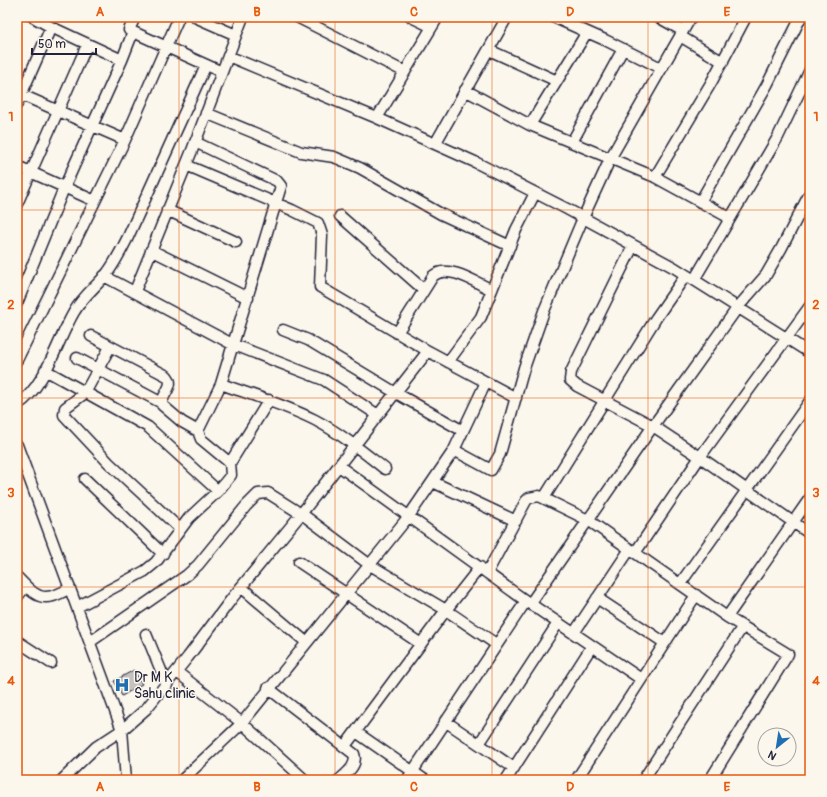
<svg xmlns="http://www.w3.org/2000/svg" width="827" height="797" viewBox="0 0 827 797" font-family="Pangolin,sans-serif">
	<style>
		.building { fill: #c6c2c0; stroke: #22223b }
		.lines { fill: none; stroke-linecap: round; stroke-linejoin: round }
		.minor-casing { stroke: #22223b; stroke-width: 13 }
		.minor { stroke: #fbf7ec; stroke-width: 10 }
		.grid { fill: none; stroke: #e8590c; stroke-width: 1; stroke-opacity: 0.55 }
		.labels { text-anchor: middle; stroke-width: 3; stroke-linejoin: round; paint-order: stroke }
		.poi-label { font-size: 14px; fill: #22223b; stroke: #fbf7ec; text-anchor: start }
		.neatline { fill: none; stroke: #e8590c; stroke-width: 1.5 }
		.grid-label { font-size: 13px; text-anchor: middle; font-weight: bold; fill: #e8590c }
	</style>
	<rect width="100%" height="100%" fill="#fbf7ec"/>
	<filter id="ink" filterUnits="userSpaceOnUse"><feTurbulence type="fractalNoise" baseFrequency=".025" numOctaves="2"/><feDisplacementMap in="SourceGraphic" scale="8" xChannelSelector="R" yChannelSelector="G"/><feConvolveMatrix kernelMatrix="1 2 1 2 8 2 1 2 1" color-interpolation-filters="sRGB"/></filter>
	<g filter="url(#ink)">
		<path class="building" d="M134 670 142 684 122 696 114 681Z"/>
		<g class="lines">
			<g class="minor-casing">
				<path id="minor" d="M33 17 51 27 122 60 133 32
					M135 17 129 30 222 72
					M195 17 236 35
					M297 17 405 72
					M411 17 432 27
					M553 17 605 40 661 68
					M658 17 683 31
					M680 36 723 62
					M489 50 557 81
					M228 56 377 118 475 162 567 209 675 268 810 353
					M465 90 530 125 655 177 730 218
					M22 95 125 140
					M17 104 51 27
					M206 113 301 152 334 157 360 168 441 214 510 246
					M377 118 438 17
					M530 125 587 32
					M572 142 623 49
					M435 144 507 17
					M186 165 292 210 318 223 322 235 320 287 428 351 516 398
					M17 166 95 201
					M655 177 711 83 746 17
					M700 202 767 85 801 17
					M17 204 87 45
					M167 210 236 242
					M340 216 424 290
					M633 246 571 372 570 380 577 386 653 426 700 457 810 534
					M151 250 248 298
					M104 276 232 344 324 380 378 415
					M694 280 778 137 810 70
					M135 291 193 148 243 17
					M17 303 64 188 122 60
					M283 330 308 340 396 393 463 431
					M397 333 433 276C447 263 477 283 492 290
					M91 336 167 376C176 386 161 394 162 405L182 422 198 431
					M110 347 85 393 65 408 64 415 109 463 180 529
					M77 358 162 403
					M17 360 125 140 179 17
					M448 362 481 317 516 230 535 193
					M45 370 148 427 218 491
					M221 384C252 395 285 405 315 420 340 433 362 451 385 469
					M17 405C45 388 58 339 74 312 83 296 97 286 108 272 116 261 122 249 128 237L206 65
					M17 445 122 730 126 780
					M454 450 491 470 500 454 524 368 544 311 583 218 611 157 691 17
					M230 463 269 400
					M339 466 526 601 641 679
					M85 479 163 554
					M433 482 516 521
					M544 498 656 318 686 275
					M635 553 700 457 810 306
					M299 562 421 644
					M487 573 526 501 529 498 539 496 588 520 727 617 788 654 710 780
					M17 577C37 598 43 604 70 588
					M680 584 810 401
					M241 587 306 642
					M17 597 26 586
					M597 598 665 643
					M530 604 653 426 738 307 766 275 781 249 810 193
					M77 607 145 571 156 562 189 518 218 491 231 475 230 463 201 439 198 431 221 384 281 186 277 181 195 142
					M727 617 810 498
					M574 633 630 549
					M146 634 167 685
					M17 641 51 663
					M90 642 187 575 198 565 246 506 258 494 268 493 306 517 370 565 446 610 496 644
					M177 672 242 723 182 780
					M268 688 354 754C358 765 347 773 339 780
					M445 721 514 768
					M356 732 425 780
					M479 744 558 623
					M345 746 446 610 480 567
					M62 780 96 747 122 730 146 709 188 657 233 597 301 514 428 351
					M305 780 242 723 409 516 454 450 486 382
					M407 780 526 601
					M506 780 592 646
					M576 780 696 595
					M643 780 743 626"/>
			</g>
			<use href="#minor" class="minor"/>
		</g>
	</g>
	<path class="grid" d="M179 17V780M335 17V780M492 17V780M648 17V780M17 210H810M17 398H810M17 587H810"/>
	<defs>
		<g id="hospital-bare" transform="scale(1.2)"><path d="M-5-5h3v3.5h4V-5h3V5h-3V1.5h-4V5h-3Z" fill="#1f6fb2" stroke="#fbf7ec" stroke-width="2.5" paint-order="stroke"/></g>
	</defs>
	<g fill-rule="evenodd">
		<use href="#hospital-bare" x="122" y="685"/>
	</g>
	<g class="labels">
		<g class="poi-label">
			<text x="134" y="682">Dr M K<tspan x="134" dy="16">Sahu clinic</tspan></text>
		</g>
	</g>
	<rect width="827" height="797" fill="none" stroke="#fbf7ec" stroke-width="44"/>
	<g transform="translate(777 747) rotate(210)"><circle r="19" fill="#fbf7ec" stroke="#a4a2a5"/>
	<path d="M0-3L7 15L0 10L-7 15Z" fill="#1f6fb2"/>
	<text y="-6" font-size="11" font-weight="bold" text-anchor="middle" fill="#22223b">N</text>
	</g>
	<path d="M32 48v6h64v-6" fill="none" stroke="#22223b" stroke-width="2"/>
	<text x="38" y="48" font-size="12" fill="#22223b" stroke="#fbf7ec" stroke-width="3" paint-order="stroke">50 m</text>
	<rect x="22" y="22" width="783" height="753" class="neatline"/>
	<g class="grid-label">
		<text x="100" y="16">A</text>
		<text x="257" y="16">B</text>
		<text x="414" y="16">C</text>
		<text x="570" y="16">D</text>
		<text x="727" y="16">E</text>
		<text x="11" y="121">1</text>
		<text x="816" y="121">1</text>
		<text x="11" y="309">2</text>
		<text x="816" y="309">2</text>
		<text x="11" y="497">3</text>
		<text x="816" y="497">3</text>
		<text x="11" y="685">4</text>
		<text x="816" y="685">4</text>
		<text x="100" y="791">A</text>
		<text x="257" y="791">B</text>
		<text x="414" y="791">C</text>
		<text x="570" y="791">D</text>
		<text x="727" y="791">E</text>
	</g>
</svg>
